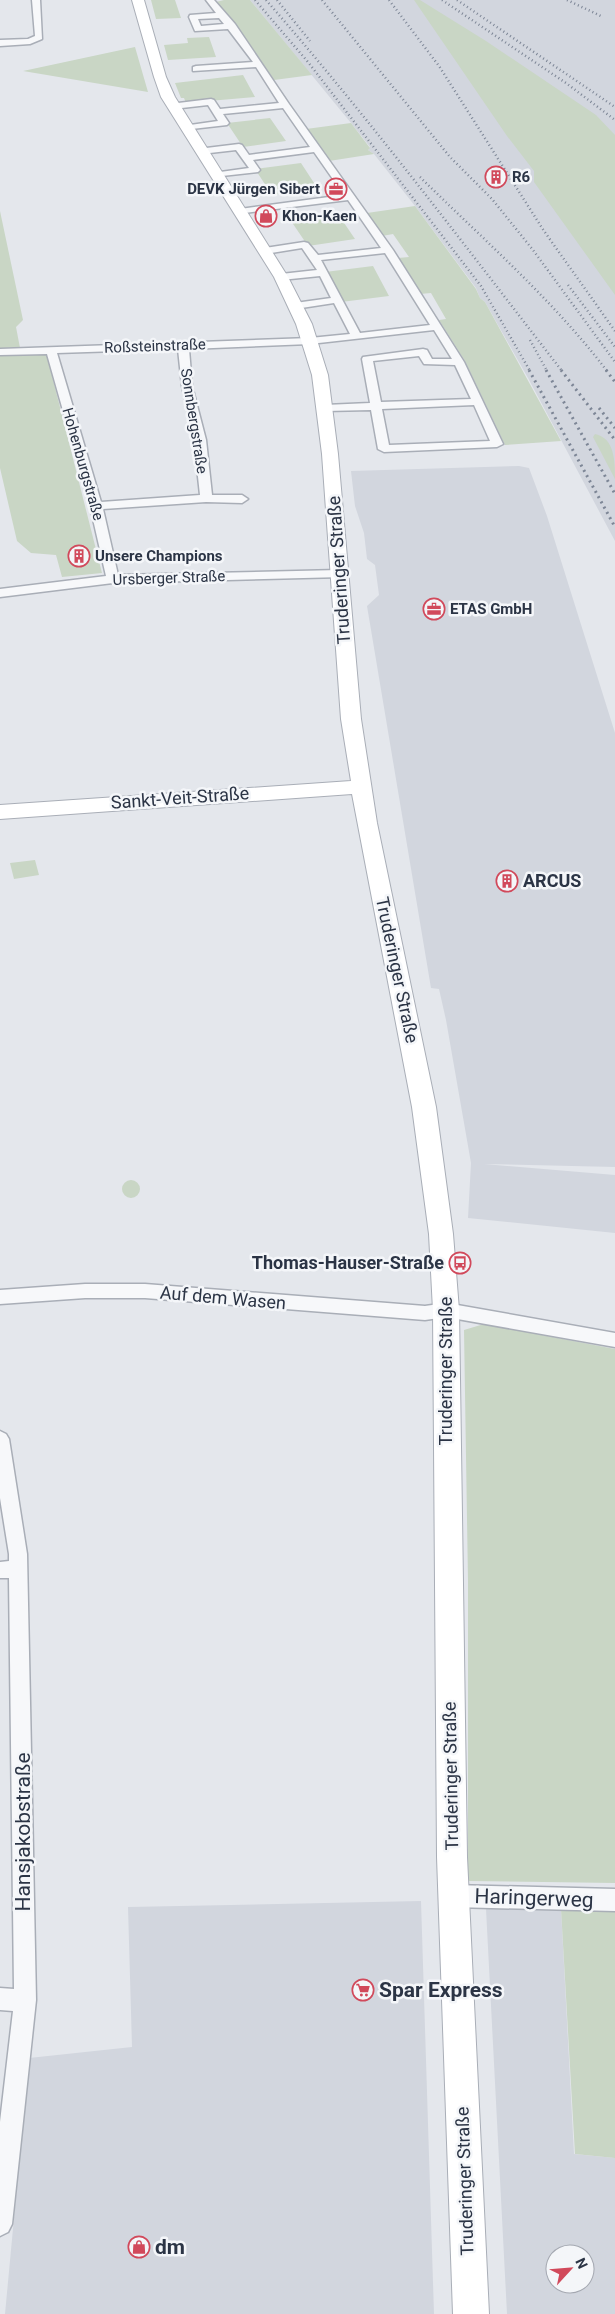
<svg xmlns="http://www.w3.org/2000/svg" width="615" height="2314" viewBox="0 0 615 2314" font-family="Roboto,sans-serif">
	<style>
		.built { fill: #d2d6de; fill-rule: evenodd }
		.green { fill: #c9d6c5 }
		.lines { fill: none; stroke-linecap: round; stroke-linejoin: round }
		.street-casing { stroke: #a9aeb7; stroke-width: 3 }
		.secondary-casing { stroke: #a9aeb7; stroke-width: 2 }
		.street { fill: #f7f8fa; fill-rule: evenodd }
		.secondary { fill: #fff; fill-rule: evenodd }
		.rail-far1 { stroke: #7d8696; stroke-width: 2.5; stroke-dasharray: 1 3; stroke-linecap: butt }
		.rail { stroke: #7d8696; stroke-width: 3; stroke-dasharray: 2 4; stroke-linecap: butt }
		.labels { text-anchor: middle; stroke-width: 5; stroke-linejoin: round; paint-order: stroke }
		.far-poi-label { font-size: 15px; font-weight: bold; fill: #2b3445; stroke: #f4f6f9; text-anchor: start }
		.far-street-label { font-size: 15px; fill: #2b3445; stroke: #f4f6f9 }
		.street-label { font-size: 18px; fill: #2b3445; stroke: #f4f6f9 }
		.poi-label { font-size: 18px; font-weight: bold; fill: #2b3445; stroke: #f4f6f9; text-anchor: start }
		.near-street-label { font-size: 21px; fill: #2b3445; stroke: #f4f6f9 }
		.near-poi-label { font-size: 21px; font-weight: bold; fill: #2b3445; stroke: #f4f6f9; text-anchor: start }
	</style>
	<rect width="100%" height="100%" fill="#e4e7ec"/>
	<path class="built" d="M250 0H615V541L528 378 485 302 480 298 476 288 415 206 374 154 368 150 370 147 351 123Z
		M519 466 529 468 547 516 615 733V1167L484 1164 615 1175V1233L468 1218 471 1163 446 1020 439 989 431 988 367 606 379 595 375 565 367 559 364 533 355 506 351 471Z
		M421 1901 434 2314H5L29 2058 132 2047 128 1907Z
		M486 1909H561L574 2154 615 2158V2314H507ZM555 2254H585V2284H555Z"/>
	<path class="green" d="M151 0H175L181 18 156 19Z
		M224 0H250L312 75 274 80 244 36 216 2Z
		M414 0H420L486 41 596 115 615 135V295L534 182V171L507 136Z
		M209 37 216 57 168 60 164 45 188 43 187 38Z
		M135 47 148 92 23 71Z
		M243 75 255 97 186 103 184 98H181L175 83Z
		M270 118 286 141 243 147 227 123Z
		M351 123 370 148 368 150 374 154 329 161 306 129Z
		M301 163 318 189 272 195 255 169Z
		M415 206 476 289 480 298 485 302 561 441 505 445 465 361 439 320 446 319 431 293 420 294 398 258 409 257 393 234 382 236 367 213Z
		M0 211 23 320 16 327 20 348H0Z
		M336 211 355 239 308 246 289 218Z
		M373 266 389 296 341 302 325 272Z
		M44 354 47 356 102 573 62 577 56 555 31 553 17 541 0 468V355Z
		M595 434C615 438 615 462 615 479L593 437Z
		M35 860 39 875 14 879 10 863Z
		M122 1189a9 9 0 1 1 18 0a9 9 0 1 1-18 0Z
		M484 1324 615 1349V1883L468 1881V1581L464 1330Z
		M561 1909 615 1911V2158L575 2154Z"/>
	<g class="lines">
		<g class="street-casing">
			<path id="street" d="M32 0H40L42 39 30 44 0 46V40L28 39 35 36Z
				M206 0H214L235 24 289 104 393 250 464 362 503 444 497 447 384 452 378 449 371 410 325 411 319 408 325 405 370 403 362 359 363 357 423 349 427 350 432 359H452L434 330 310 344 189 349 192 386 206 440 212 495H242L248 499 242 503 206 502 103 509 118 575 339 570 343 571 345 574 343 577 113 583 0 597V589L106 576 90 506 47 354 0 355V349L310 338 350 334 334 303 295 309 290 306 295 303 331 298 320 276 281 280 276 277 281 274 317 270 302 248 265 254 260 251 265 248 304 242 308 243 318 255 381 248 348 200 237 214V210L240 209 344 195 314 152 253 160 260 170 258 172 213 177V173L249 168 236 150 201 154 196 151 198 149 239 144 242 145 249 155 310 147 283 108 223 114 229 123 227 125 183 130V126L218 121 208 105 173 109 170 108V104L211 99 214 100 220 109 279 103 256 67 193 71V67L196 66 253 62 228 29 195 31 189 17 190 15 216 13ZM219 18 224 24 201 26 198 19ZM385 253 430 325 360 333 321 260ZM178 349 182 386 194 440 200 495 101 502 57 353ZM419 356 424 364 455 365 471 399 381 402 373 361ZM474 405 490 441 389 445 382 409Z
				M85 1284H145L425 1306 446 1303 615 1333V1347L446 1317 425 1320 145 1298H85L0 1304V1290Z
				M0 1431 6 1434 9 1439 27 1554 36 2000 12 2224 8 2232 0 2236V2122L13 2011 0 2010V1988L14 1989 9 1578H0V1562L9 1561V1554L0 1498Z
				M453 1885 615 1889V1911L453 1907 445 1903 442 1896 445 1889Z"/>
		</g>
		<g class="secondary-casing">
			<path id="secondary" d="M132 0H144L166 77 175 97 288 277 312 324 328 375 338 454 361 719 377 823 436 1107 453 1234 459 1310 467 1857 489 2314H453L437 1857 433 1310 429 1234 412 1107 352 794 0 819V805L351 781 341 719 322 454 312 375 296 324 274 277 161 97 154 77Z"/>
		</g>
		<use href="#street" class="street"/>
		<use href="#secondary" class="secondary"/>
		<path class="rail-far1" d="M255 0 308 62 481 286 530 371
			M266 0C370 119 465 246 562 371
			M277 0 310 41
			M322 0 450 157 492 199 533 250 615 362
			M389 0 439 66 544 231 615 331
			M442 0 566 83 615 120
			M457 0 615 107
			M567 0 603 17
			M420 177C484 240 553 300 607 371
			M568 285 615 347
			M530 340 547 371"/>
		<path class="rail" d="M529 370 615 527
			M546 370 615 494
			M561 370 615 440
			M606 370 615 382
			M599 408 615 428"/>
	</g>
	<defs>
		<g id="building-ring" transform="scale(1.125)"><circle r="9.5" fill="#f4f6f9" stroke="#d1495b" stroke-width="1.5"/><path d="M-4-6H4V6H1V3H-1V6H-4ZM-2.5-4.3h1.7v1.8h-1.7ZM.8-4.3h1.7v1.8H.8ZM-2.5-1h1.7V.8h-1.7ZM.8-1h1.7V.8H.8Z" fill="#d1495b"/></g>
		<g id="office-ring" transform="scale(1.125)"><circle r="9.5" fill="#f4f6f9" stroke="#d1495b" stroke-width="1.5"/><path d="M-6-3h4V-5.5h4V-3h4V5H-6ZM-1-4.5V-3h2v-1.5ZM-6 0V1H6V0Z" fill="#d1495b"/></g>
		<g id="shop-ring" transform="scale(1.125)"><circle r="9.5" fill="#f4f6f9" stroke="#d1495b" stroke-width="1.5"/><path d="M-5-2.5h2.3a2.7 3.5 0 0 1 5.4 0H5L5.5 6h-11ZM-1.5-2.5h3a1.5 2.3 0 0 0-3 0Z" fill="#d1495b"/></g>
		<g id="bus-ring" transform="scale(1.125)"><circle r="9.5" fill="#f4f6f9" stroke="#d1495b" stroke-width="1.5"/><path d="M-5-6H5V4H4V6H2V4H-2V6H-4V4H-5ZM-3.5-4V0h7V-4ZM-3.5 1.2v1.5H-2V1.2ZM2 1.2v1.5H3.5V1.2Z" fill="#d1495b"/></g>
		<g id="supermarket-ring" transform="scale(1.125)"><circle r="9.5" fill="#f4f6f9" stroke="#d1495b" stroke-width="1.5"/><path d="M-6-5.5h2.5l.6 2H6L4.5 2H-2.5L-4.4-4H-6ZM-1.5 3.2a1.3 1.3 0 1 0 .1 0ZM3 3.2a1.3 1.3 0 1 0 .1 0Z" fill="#d1495b"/></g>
	</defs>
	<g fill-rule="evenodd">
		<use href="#building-ring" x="496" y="177"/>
		<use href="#office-ring" x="336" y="189"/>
		<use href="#shop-ring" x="266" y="216"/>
		<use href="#building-ring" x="79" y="556"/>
		<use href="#office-ring" x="434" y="609"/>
		<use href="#building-ring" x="507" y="881"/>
		<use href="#bus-ring" x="460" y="1263"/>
		<use href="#supermarket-ring" x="363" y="1990"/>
		<use href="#shop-ring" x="139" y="2247"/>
	</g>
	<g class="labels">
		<g class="far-poi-label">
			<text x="512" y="182">R6</text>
			<text x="320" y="194" text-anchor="end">DEVK Jürgen Sibert</text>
			<text x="282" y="221">Khon-Kaen</text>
			<text x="95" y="561">Unsere Champions</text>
			<text x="450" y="614">ETAS GmbH</text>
		</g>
		<g class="far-street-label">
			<text transform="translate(155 346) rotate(-2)" y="5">Roßsteinstraße</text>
			<text transform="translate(194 421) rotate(81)" y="5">Sonnbergstraße</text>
			<text transform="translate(83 464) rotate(74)" y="5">Hohenburgstraße</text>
			<text transform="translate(169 578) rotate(-2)" y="5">Ursberger Straße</text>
		</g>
		<g class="street-label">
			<text transform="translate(339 570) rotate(-94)" y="6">Truderinger Straße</text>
			<text transform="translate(180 798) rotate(-4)" y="6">Sankt-Veit-Straße</text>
			<text transform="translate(397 970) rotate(78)" y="6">Truderinger Straße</text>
			<text transform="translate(223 1298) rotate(5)" y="6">Auf dem Wasen</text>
			<text transform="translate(446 1371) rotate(-90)" y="6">Truderinger Straße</text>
			<text transform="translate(451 1776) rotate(-91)" y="6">Truderinger Straße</text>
			<text transform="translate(465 2181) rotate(-92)" y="6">Truderinger Straße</text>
		</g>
		<g class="poi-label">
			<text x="523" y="887">ARCUS</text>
			<text x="444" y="1269" text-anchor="end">Thomas-Hauser-Straße</text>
		</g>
		<g class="near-street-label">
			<text transform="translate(23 1832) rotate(-90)" y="7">Hansjakobstraße</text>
			<text transform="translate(534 1898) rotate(2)" y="7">Haringerweg</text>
		</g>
		<g class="near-poi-label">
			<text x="379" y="1997">Spar Express</text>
			<text x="155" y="2254">dm</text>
		</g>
	</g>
	<g transform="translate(570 2269) rotate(64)"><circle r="24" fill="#f4f6f9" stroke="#a4a8b1"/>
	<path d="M0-4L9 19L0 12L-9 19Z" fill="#d1495b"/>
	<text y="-8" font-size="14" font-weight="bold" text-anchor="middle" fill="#2b3445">N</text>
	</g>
</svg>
